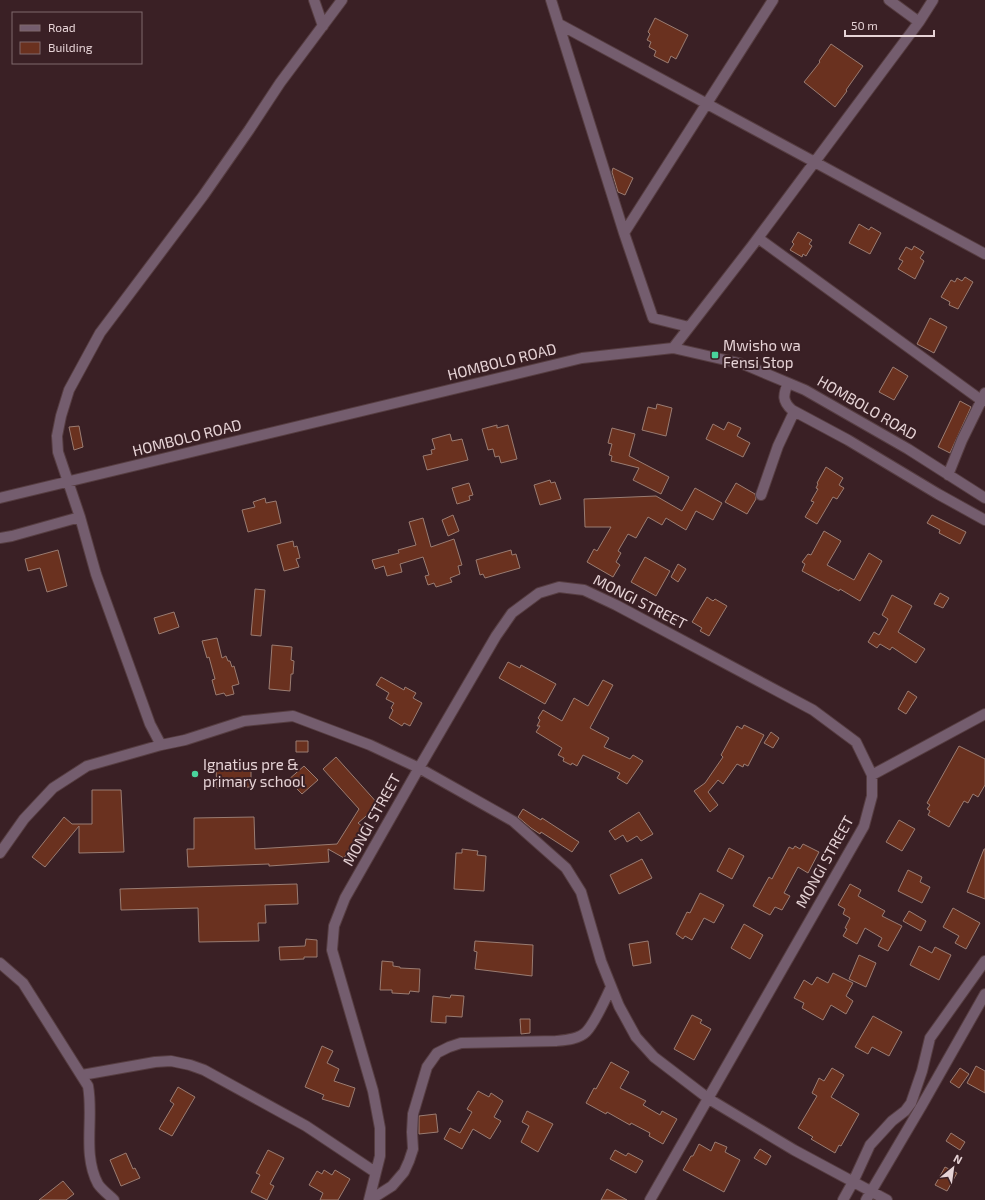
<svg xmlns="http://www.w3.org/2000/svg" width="985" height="1200" viewBox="0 0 985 1200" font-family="'Exo 2',sans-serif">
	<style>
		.building { fill: #6a311f; stroke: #9a7c72 }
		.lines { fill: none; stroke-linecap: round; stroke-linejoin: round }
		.minor-casing { stroke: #563d41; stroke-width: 12 }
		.minor { stroke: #745d6e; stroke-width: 10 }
		.poi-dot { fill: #49d49c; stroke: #3a2025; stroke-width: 1.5 }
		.labels { text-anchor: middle; stroke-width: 4; stroke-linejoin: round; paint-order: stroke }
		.poi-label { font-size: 15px; fill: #e6d3d6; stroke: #3a2025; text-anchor: start }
		.street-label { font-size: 15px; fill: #e6d3d6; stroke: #3a2025 }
	</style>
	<rect width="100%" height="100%" fill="#3a2025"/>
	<path class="building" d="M655 18 688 35 676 59 671 56 668 63 654 56 656 51 649 47 651 42 647 40 650 34 648 32Z
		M831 44 863 66 846 90 847 91 835 107 804 82 820 62 819 61Z
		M613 168 633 178 625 195 618 192 612 172Z
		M859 224 869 230 871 227 881 233 870 254 849 243Z
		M798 232 812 240 809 244 812 246 806 256 803 254 802 257 790 250 794 244 792 242Z
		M914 246 924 252 920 258 924 261 915 279 898 269 903 261 899 259 906 247 912 250Z
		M965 277 973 282 958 309 949 305 950 302 941 297 951 280 955 282 957 278 962 281Z
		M930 318 947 327 934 353 917 344Z
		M893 367 908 376 894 400 879 392Z
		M960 401 971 407 950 453 938 447Z
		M657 404 672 408 666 436 642 430 648 407 656 409Z
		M728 422 741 428 737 436 750 443 743 457 706 439 713 424 724 430Z
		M497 425V428L508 425 517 459 501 463 499 456 495 457 493 449 488 450 482 429Z
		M79 426 83 447 74 450 69 427Z
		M612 428 635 434 629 456 669 477 661 494 633 480 639 468 611 461 612 456 609 455 612 444 608 443Z
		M450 434 452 441 462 439 468 460 427 470 423 456 432 454 431 450 435 449 432 439Z
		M826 467 843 478 839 485 844 488 837 499 833 497 817 524 805 517 814 502 811 501 818 489 816 488 818 484 817 483Z
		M550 480 551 483 555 482 561 499 540 505 534 485Z
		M469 483 473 495 469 496 470 500 457 504 452 488Z
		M736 483 755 494 756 499 747 514 725 502Z
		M695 488 722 503 713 520 696 511 686 530 666 518 662 525 648 517 636 538 628 534 618 551 621 553 616 562 620 565 613 577 587 562 594 549 597 551 611 527H585L584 499 656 496 682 511Z
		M265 498 266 503 276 501 281 523 248 532 242 510 255 507 253 502Z
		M453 515 459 531 448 536 442 520Z
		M932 515 966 532 960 544 939 533 940 530 927 523Z
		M423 518 431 547 454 539 462 565 458 566 460 574 450 578 452 582 436 587 434 583 428 585 425 576 429 575 423 557 400 564 402 572 387 576 384 566 375 569 372 560 399 553 398 550 416 545 409 522Z
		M824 531 841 541 827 565 854 580 869 553 882 561 860 601 840 589 839 591 802 571 805 564 802 562 808 554 811 555Z
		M293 541 294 547 297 546 300 558 296 559 299 567 284 571 277 545Z
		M58 550 67 586 47 592 40 568 28 571 25 559Z
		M511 550 512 555 516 554 520 568 485 578 483 574 480 575 476 560Z
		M645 557 670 571 656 596 631 582Z
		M678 564 686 569 678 582 671 577Z
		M255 589 265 590 261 636 251 635Z
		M940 593 949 598 943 608 934 604Z
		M892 595 912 606 898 632 925 649 916 663 892 647 890 650 880 644 877 648 868 642 874 632 879 635 888 619 882 615Z
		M707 597 713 601 715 599 727 606 709 636 700 631 702 628 692 622Z
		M174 612 179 627 159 634 154 618Z
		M217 638 222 658 226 656 228 661H230L232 667 234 666 239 684 232 686 234 694 226 696 224 693 216 695 212 680 215 679 209 657 207 658 202 641Z
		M272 645 292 647 291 660 294 661 293 674H291L290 691 269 689Z
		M508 662 520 668 521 665 556 684 545 704 499 678Z
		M381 677 404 690 405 687 416 693 413 698 422 703 410 726 404 723 402 726 389 718 393 710 391 708 394 703 386 699 389 693 376 685Z
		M603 680 613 685 590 728 609 738 604 747 630 759 633 755 643 761 627 784 617 778 620 773 583 755 577 766 572 763 571 765 563 761 564 758 558 755 562 748 536 732 540 726H537L540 720 538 718 543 710 562 721 574 698 588 706Z
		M908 691 917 697 906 714 898 709Z
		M744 725 764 735 748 766 744 764 743 767 737 764 723 784 718 780 708 792 718 805 710 812 694 791 705 783 723 757 721 755 737 726 742 729Z
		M771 732 779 738 773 748 764 743Z
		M296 741H308V752H296Z
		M959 746 985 759V785L978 797 973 794 968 803 964 801 949 827 928 815 930 811 927 809 930 805 927 803Z
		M336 757 379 805 358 823 363 827 344 858 328 849 329 862 269 866V864L188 867 187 849H194V818L254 817 255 849 337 844 359 809 323 769Z
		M304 766 318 780 302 794 288 780Z
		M251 768V787L217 788 216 769Z
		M92 790H121L124 852 79 853V826L45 867 32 857 64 817 72 824H92Z
		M523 809 541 820 542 818 579 842 572 852 541 832 540 834 531 828 518 817Z
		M639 812 653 834 641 841 637 836 627 842 623 835 615 840 609 831Z
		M899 820 915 829 902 851 886 842Z
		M803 844 819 852 808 873 798 867 784 893 790 896 782 910 775 907 770 915 753 906 769 877 772 879 775 873 789 847 793 849 795 846 800 849Z
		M729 848 744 856 732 879 717 871Z
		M462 849 478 851 477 855 486 856 484 891 454 889 456 853H462Z
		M984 849H985V899L967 892Z
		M642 859 652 878 619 894 610 875Z
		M908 870 922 877 920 882 930 887 922 903 898 891Z
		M297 884 298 904 265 905 266 923H258L259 941 199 942 198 908 121 910 120 889Z
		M850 884 861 890 858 896 885 911 882 916 902 926 888 951 878 946 882 938 865 928 857 944 843 936 847 929 845 928 850 918 843 914 845 909 838 905Z
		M700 893 724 905 714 923 704 918 692 940 685 936 683 939 676 934 687 912 690 913Z
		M953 908 980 923 966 949 955 943 959 936 943 927Z
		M909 911 926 921 921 931 903 921Z
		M744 924 763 935 750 959 731 948Z
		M306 939 317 940V957H304V959L280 960 279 947 305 946Z
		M475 941 533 945 532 976 475 969 477 952 474 951Z
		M648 941 651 963 633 966 629 944Z
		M919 946 932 953 935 947 951 955 939 980 910 965Z
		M859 955 876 963 866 987 849 979Z
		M382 961 393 962V966L400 967V968L420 969 419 992 410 991 409 994 392 993V990H380Z
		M833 973 853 983 846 996 853 1001 846 1014 831 1005 823 1020 802 1008 804 1003 794 998 804 980 812 985 817 977 828 983Z
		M451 995 464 996 462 1017 446 1016V1023L431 1022 433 996 450 998Z
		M692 1015 702 1020 700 1023 711 1029 694 1060 674 1049Z
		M873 1016 902 1032 889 1056 872 1047 868 1054 855 1047Z
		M520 1019H530V1033L521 1034Z
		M322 1046 333 1051 327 1063 339 1069 334 1081 355 1088 349 1107 322 1099 324 1095 305 1087Z
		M611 1062 629 1072 620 1088 646 1101 643 1105 660 1115 662 1111 677 1119 663 1144 649 1136 650 1133 631 1123 630 1125 607 1112 606 1114 586 1103 594 1088 596 1089Z
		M976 1066 985 1071V1093L967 1083Z
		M832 1068 844 1075 831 1097 859 1114 841 1146 839 1145 835 1153 811 1139 813 1137 798 1128 817 1096 812 1093 819 1078 824 1081Z
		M960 1068 969 1074 959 1088 950 1082Z
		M178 1087 195 1097 172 1136 159 1129 174 1104 170 1101Z
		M478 1091 489 1097 491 1093 503 1101 494 1117 501 1121 490 1139 473 1129 462 1149 444 1139 450 1128 460 1133 472 1112 467 1109Z
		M527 1111 553 1124 538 1152 521 1142 529 1126 522 1122Z
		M436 1114 438 1132 419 1134V1116Z
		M951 1133 965 1142 960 1150 946 1141Z
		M715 1142 727 1147 725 1152 740 1160 724 1192 683 1170 691 1156H693L699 1144 711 1151Z
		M760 1149 771 1156 766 1165 754 1158Z
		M268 1150 284 1158 270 1184 274 1186 267 1200 251 1192 260 1175 256 1173Z
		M615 1150 626 1156 628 1153 643 1161 636 1173 610 1159Z
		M126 1153 133 1169 135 1168 140 1178 121 1186 110 1160Z
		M945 1167 957 1173 947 1191 935 1185Z
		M324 1170 332 1175 335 1170 350 1179 338 1200H320L323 1193 309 1185 317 1171 322 1174Z
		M63 1181 74 1194 66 1200H39Z
		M607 1189 627 1200H601Z"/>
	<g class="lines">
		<g class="minor-casing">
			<path id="minor" d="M314 0 323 26
				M551 0 624 233 653 318 689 327
				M919 22 933 0
				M559 24 985 254
				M624 233 773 0
				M758 238 981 400 985 401
				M673 348 752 246 919 22 889 0
				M788 383C783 395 782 401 792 410L848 440 938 494 985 520
				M948 475 962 440 985 393
				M761 495 778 446 794 412
				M0 498 582 358 673 348 743 364 805 390 908 449 985 498
				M0 538 12 536 80 517
				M161 745 150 724 96 574 80 517 58 452 57 436 61 416 69 390 100 333 203 196 249 130 280 83 342 0
				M872 775 985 714
				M0 853 24 819 53 788 87 766 161 745 185 740 244 721 293 716 370 745 419 768 513 821 566 868 581 892 601 961 619 1006 636 1037 654 1057 709 1099 794 1150 887 1200
				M0 963 23 983 88 1086C94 1118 82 1154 98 1184 102 1190 109 1195 114 1200
				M82 1075 155 1062 171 1061 190 1065 204 1070 306 1126 375 1172
				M369 1200 380 1156V1128L373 1091 332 950 334 926 345 898 419 768 496 636 512 613 539 593 559 587 584 590 616 605 813 710 856 742 872 775V796L864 826 650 1200
				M370 1200 392 1186 404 1172 409 1161 413 1149 412 1132 413 1114 427 1067 437 1053 449 1047 461 1043 556 1041C566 1040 579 1039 586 1032 594 1024 606 998 611 987
				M843 1200 853 1182 870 1145 892 1121 905 1111 911 1103 922 1071 930 1038 985 961
				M866 1200 922 1105 985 994"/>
		</g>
		<use href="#minor" class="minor"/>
	</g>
	<g class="poi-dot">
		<rect x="711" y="351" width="8" height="8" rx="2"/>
		<circle cx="195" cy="774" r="4"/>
	</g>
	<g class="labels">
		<g class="poi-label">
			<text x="723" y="351">Mwisho wa<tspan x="723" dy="17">Fensi Stop</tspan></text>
			<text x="203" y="770">Ignatius pre &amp;<tspan x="203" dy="17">primary school</tspan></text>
		</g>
		<g class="street-label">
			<text transform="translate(502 362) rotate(-14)" y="5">HOMBOLO ROAD</text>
			<text transform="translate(867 408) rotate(30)" y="5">HOMBOLO ROAD</text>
			<text transform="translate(187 438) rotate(-14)" y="5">HOMBOLO ROAD</text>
			<text transform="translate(640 602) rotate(27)" y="5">MONGI STREET</text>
			<text transform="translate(372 820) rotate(-61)" y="5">MONGI STREET</text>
			<text transform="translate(825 862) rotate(-61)" y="5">MONGI STREET</text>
		</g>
	</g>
	<rect x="12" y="12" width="130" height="52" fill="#3a2025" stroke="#7f686c"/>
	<rect x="20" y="25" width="20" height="6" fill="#745d6e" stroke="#7f686c"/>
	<text x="48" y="32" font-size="12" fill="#e6d3d6">Road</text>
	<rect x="20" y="42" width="20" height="12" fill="#6a311f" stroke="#7f686c"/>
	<text x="48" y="52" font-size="12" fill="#e6d3d6">Building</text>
	<g transform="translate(953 1168) rotate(29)" stroke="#3a2025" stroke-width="3" paint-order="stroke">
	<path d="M0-3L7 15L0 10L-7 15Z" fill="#e6d3d6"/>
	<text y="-6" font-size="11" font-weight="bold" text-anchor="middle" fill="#e6d3d6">N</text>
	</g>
	<path d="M845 30v6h89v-6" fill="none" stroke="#e6d3d6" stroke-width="2"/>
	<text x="851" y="30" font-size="12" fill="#e6d3d6" stroke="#3a2025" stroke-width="3" paint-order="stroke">50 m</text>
</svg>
